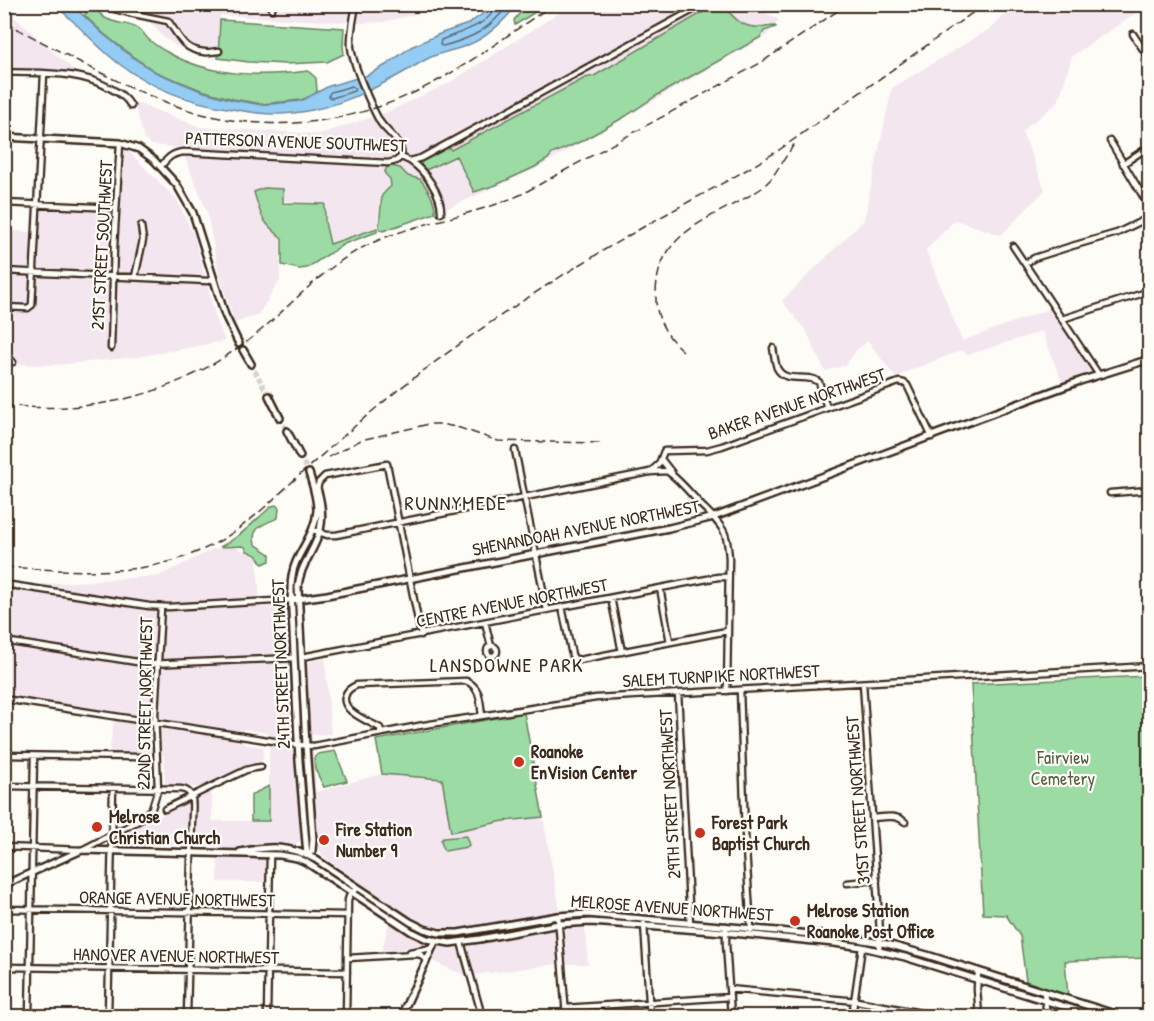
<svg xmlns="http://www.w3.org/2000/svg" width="1154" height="1021" viewBox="0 0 1154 1021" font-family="'Patrick Hand',sans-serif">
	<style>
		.built { fill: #f3e6ef }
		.green { fill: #9cdba4; stroke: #6c8261; stroke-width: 1.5 }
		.water { fill: #95ccf4; stroke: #718b9e; stroke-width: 1.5 }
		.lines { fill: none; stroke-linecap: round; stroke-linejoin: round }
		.shore { stroke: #5f6b74; stroke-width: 1.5 }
		.major-tunnel { stroke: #d6d2cc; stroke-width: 5; stroke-dasharray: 5 2.5; stroke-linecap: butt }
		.minor-casing { stroke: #3b2a1e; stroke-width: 9 }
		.major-casing { stroke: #3b2a1e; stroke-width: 10 }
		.minor { stroke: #fdfcf7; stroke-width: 4.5 }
		.major { stroke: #fdfcf7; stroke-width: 5 }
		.rail { stroke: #3b2a1e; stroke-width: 1.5; stroke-dasharray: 9 4.5; stroke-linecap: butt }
		.poi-dot { fill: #c8321e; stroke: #fdfcf7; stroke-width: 2 }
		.labels { text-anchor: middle; stroke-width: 4.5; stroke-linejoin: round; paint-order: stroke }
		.street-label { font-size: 18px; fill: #3b2a1e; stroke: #fdfcf7 }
		.poi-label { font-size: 18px; font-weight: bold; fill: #3b2a1e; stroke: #fdfcf7; text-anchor: start }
		.park-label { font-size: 18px; fill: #585f46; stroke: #fdfcf7 }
		.neighbourhood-label { font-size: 20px; letter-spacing: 1.5px; fill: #3b2a1e; stroke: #fdfcf7 }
	</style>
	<rect width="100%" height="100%" fill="#fdfcf7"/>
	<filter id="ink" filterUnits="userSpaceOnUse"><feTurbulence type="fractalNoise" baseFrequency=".0167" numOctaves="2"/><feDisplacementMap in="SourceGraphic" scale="12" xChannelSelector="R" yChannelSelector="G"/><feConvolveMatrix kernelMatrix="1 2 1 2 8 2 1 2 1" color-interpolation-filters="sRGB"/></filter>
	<g filter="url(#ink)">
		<path class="built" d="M100 4H257L270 6V4L442 5 425 12 384 22 358 23 220 15 218 58 196 54 176 46 163 37 151 23 142 20 107 12Z
			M4 5H15L14 17 77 73 5 69Z
			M571 5H750L779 20 766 36 537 168 437 213V208L430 192 420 178 409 175 400 168 390 165 386 166 384 171V174L391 182 387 190 381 194 377 227 330 243 326 221 327 203 281 201 280 280 258 315 235 323 219 274 207 212 181 148 152 145 144 139 135 106 132 101 200 127 319 134 385 113 449 83 517 40Z
			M1013 5H1148L1072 56 1058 102 1022 131 1045 190 1001 235 955 220 926 250 962 341 1049 309 1099 375 1064 387 1042 331 968 355 962 350 906 372 896 378 868 341 857 349 846 365 825 371 807 332 782 301 864 220 892 88 993 27Z
			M120 143 177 200 194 236 215 315 225 341 137 357 55 365 5 364V231L31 232 32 201 113 203Z
			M233 546 257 557 260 607 282 606 286 608 288 611 290 655 238 658V665L309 662 325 658 331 734 312 735 316 792 382 774 442 779 451 832 504 821 543 817 560 911 463 928H450L453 949 550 931 585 928 588 964H557L466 976 432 961 438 950 428 945 398 950 382 951 393 905 324 857 318 848 316 835 301 836V840L295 845 284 843H267V882H218V846L116 844V837L212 791V821H269V733L243 729 244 744 264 747 262 761 251 764 202 787 171 786 166 785 165 782 164 755 109 754 115 713 5 696 4 587 159 576 214 549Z"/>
		<path class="green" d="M527 5H546L515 25 514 20Z
			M715 5H722C733 15 738 26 755 27 761 28 768 26 775 26L776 27 764 31 761 37 656 96 626 116 582 141 552 154 548 159 535 167 496 185 474 192 456 156 426 170 421 165 422 161 449 147 451 150 585 78 594 76Z
			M94 7C98 11 102 17 107 19 117 24 129 23 139 29 142 31 145 35 148 39 154 44 161 49 167 52 210 77 260 77 308 71L316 78 317 91 314 95 301 100 262 104 233 99 201 90 156 72 132 56 103 33 84 15Z
			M220 20 344 28 343 46 344 54 327 62 285 64 249 62 218 58Z
			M391 166 400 168 408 176 420 179C428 189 436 201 435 213L383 231 380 230 379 227 382 195 391 186 390 179 385 174V171L387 167Z
			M264 188 283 189V203L325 204V222L330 244 377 228V232L344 244 307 268 299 269 282 265V238C262 222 261 217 254 192Z
			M276 505 279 508 278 518C266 523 250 527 255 544L270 554V561L263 564 261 562 256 555 247 551 245 547 243 546 220 547C241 537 254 521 272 506Z
			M1149 676V958L1065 961 1068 996 1026 981 1020 936 1006 915 983 914 971 684Z
			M524 713 543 817 504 821 451 832 442 779 382 774 376 740Z
			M335 751 347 781 324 787 315 769 314 758 318 754Z
			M269 786V821H251V795Z
			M466 836 469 845 467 847 445 851 443 849 441 840 443 838Z"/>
		<path class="water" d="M54 5H72L103 34 132 57 155 72 201 91 233 100 262 105 301 101 329 86 368 75 386 65 411 47 442 33 468 24 481 15 492 5H517C504 21 488 37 468 45 454 51 439 52 425 60 378 88 328 115 272 114 257 114 242 111 227 108 188 102 154 89 122 66 97 48 78 23 54 5Z"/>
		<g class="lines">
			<path class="shore" d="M496 4C493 25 456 33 441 40L440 45 443 46C473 38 489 30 509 4
				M352 86 355 88 354 91 332 98 329 97V94L331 92Z"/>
			<path class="major-tunnel" d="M251 364 269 396
				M280 418 287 431
				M300 456 309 473"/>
			<g class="minor-casing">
				<path id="minor" d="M105 4 107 7 129 13 168 21C179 35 182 50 204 52 209 53 214 51 219 51
					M356 4C354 18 350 33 351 47 353 65 371 106 380 122 387 133 404 142 401 157
					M272 9V4
					M1133 34 1150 60
					M4 72C42 74 77 70 110 88 119 93 126 97 131 106
					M1110 141 1150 208
					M401 157 410 161 421 158 704 4
					M410 161C425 171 442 194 441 213
					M1123 164 1150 146
					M161 166C168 158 172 153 184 152L388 163 396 161 401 157
					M4 203 116 208
					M1013 246 1099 375
					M1025 264 1034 258 1072 246 1117 233 1150 217
					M4 271 208 281 213 279
					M135 277 143 240 141 226
					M4 307 28 308 32 305 44 74
					M1062 319 1150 291
					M111 348 114 247 120 143
					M773 348C774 354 775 362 777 368 786 385 806 372 819 382L827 408
					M4 354 13 362
					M515 450 547 610
					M661 459 672 473
					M650 472 659 464 664 451 707 450 722 446 899 382 904 383 907 385 932 437
					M317 488 319 482 325 476 387 464 421 635
					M1110 493 1150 490
					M313 530 327 535H336L650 472 667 471C680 480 690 493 701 505 709 513 717 520 723 530 728 538 728 549 729 558L727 691
					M4 584 149 606 169 607 291 600
					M660 588 670 642
					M611 598 622 652
					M562 607 572 655 574 658 579 660 727 631
					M485 622 491 646
					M4 641 150 664 294 658
					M487 651a5 5 0 1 1 10 0a5 5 0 1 1-10 0Z
					M302 657 702 580 718 577H728
					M863 683 880 932 879 950
					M740 690 745 833 751 930
					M678 693 690 924
					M4 699 299 745 314 746 424 725 596 698 1150 666
					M381 733 380 728C369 721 338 711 346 694 348 689 352 687 357 685L466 681C481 687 480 702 482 716
					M4 755 139 757
					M4 786 181 789C196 791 192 806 192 818L187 1016
					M165 809 246 770 254 768 261 767
					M872 818C884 817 896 814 905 822
					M4 847 82 850 140 820 152 808 158 789 155 714 161 607
					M847 883 877 880
					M4 909 348 915
					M558 916 566 1016
					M644 924 650 1016
					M726 926V943L731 1016
					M461 942 482 1016
					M410 952 432 948
					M348 958 415 954C422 954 424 956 426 963
					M4 967 347 972
					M978 971 977 989 979 1016
					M729 989 857 1001 937 1016
					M1044 992 1047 1016
					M565 1008 730 997
					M29 1016 34 756
					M108 1016 113 788
					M267 1016 270 855
					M346 1016 348 900 350 894 358 888
					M852 1016 862 947"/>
			</g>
			<g class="major-casing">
				<path id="major" d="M4 137 120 143 139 149 154 160 177 185 193 213 225 315 239 344
					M243 350 251 364
					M269 396 280 418
					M287 431 300 456
					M291 600 327 595 669 528 714 517 1044 394 1080 381 1150 359
					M240 852C269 846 289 845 315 859L410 922 424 929 439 933H458L558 916 587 914 845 937 887 944 927 955 1121 1016
					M307 855 299 761 291 590C291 580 292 571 296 562 304 544 316 530 317 510 317 497 313 486 309 473
					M307 855 312 851 313 839 306 746 298 587C300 567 310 557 317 539 324 523 322 504 317 488
					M4 885 82 850 280 855 297 858 306 862 412 932 427 939 450 943 480 939 559 924 591 922 712 931 834 943 862 947 905 957 1095 1016
					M401 1016 436 940"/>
			</g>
			<use href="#minor" class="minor"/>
			<use href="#major" class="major"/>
			<path class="rail" d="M4 22C57 49 109 80 163 101 245 134 332 130 411 94 462 71 508 34 554 4
				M683 351C666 336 655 318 656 295 656 228 717 218 762 188L771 179 795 143
				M4 405C99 416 187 392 260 331 292 304 321 271 358 250 409 222 470 218 522 194L762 62 848 4
				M329 457 361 440 429 424H441L460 428 498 441 603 443
				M4 567C70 570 135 579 197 552 240 535 272 500 305 470 345 435 384 399 427 368 495 317 567 271 640 229 686 202 734 179 779 150L985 4"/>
		</g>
	</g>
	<g class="poi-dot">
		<circle cx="519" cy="762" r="6"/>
		<circle cx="97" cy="827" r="6"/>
		<circle cx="700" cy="833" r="6"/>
		<circle cx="324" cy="840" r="6"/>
		<circle cx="795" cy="921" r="6"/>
	</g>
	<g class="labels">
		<g class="street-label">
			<text transform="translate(296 142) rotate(2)" y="6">PATTERSON AVENUE SOUTHWEST</text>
			<text transform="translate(102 245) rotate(-87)" y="6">21ST STREET SOUTHWEST</text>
			<text transform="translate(797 404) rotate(-19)" y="6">BAKER AVENUE NORTHWEST</text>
			<text transform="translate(586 528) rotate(-11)" y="6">SHENANDOAH AVENUE NORTHWEST</text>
			<text transform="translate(512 603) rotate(-11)" y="6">CENTRE AVENUE NORTHWEST</text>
			<text transform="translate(281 664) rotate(-92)" y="6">24TH STREET NORTHWEST</text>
			<text transform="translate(721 676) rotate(-3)" y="6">SALEM TURNPIKE NORTHWEST</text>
			<text transform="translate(145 703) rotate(-89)" y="6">22ND STREET NORTHWEST</text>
			<text transform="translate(670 794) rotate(-93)" y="6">29TH STREET NORTHWEST</text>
			<text transform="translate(858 800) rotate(-94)" y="6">31ST STREET NORTHWEST</text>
			<text transform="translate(177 899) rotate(1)" y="6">ORANGE AVENUE NORTHWEST</text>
			<text transform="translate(672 908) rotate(4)" y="6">MELROSE AVENUE NORTHWEST</text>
			<text transform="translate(176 956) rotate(1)" y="6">HANOVER AVENUE NORTHWEST</text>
		</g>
		<g class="poi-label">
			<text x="531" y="758">Roanoke<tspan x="531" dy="21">EnVision Center</tspan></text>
			<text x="109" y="823">Melrose<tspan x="109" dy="21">Christian Church</tspan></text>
			<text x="712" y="829">Forest Park<tspan x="712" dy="21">Baptist Church</tspan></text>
			<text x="336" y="836">Fire Station<tspan x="336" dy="21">Number 9</tspan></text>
			<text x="807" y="917">Melrose Station<tspan x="807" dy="21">Roanoke Post Office</tspan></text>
		</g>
		<g class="park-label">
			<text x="1063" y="764">Fairview<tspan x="1063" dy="21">Cemetery</tspan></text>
		</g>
		<g class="neighbourhood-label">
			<text x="456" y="510">RUNNYMEDE</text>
			<text x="507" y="672">LANSDOWNE PARK</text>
		</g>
	</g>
	<rect width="1154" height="1021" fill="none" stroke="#fdfcf7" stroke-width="24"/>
	<rect x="12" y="12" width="1130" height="997" fill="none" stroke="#3b2a1e" stroke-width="2" filter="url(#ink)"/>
</svg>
